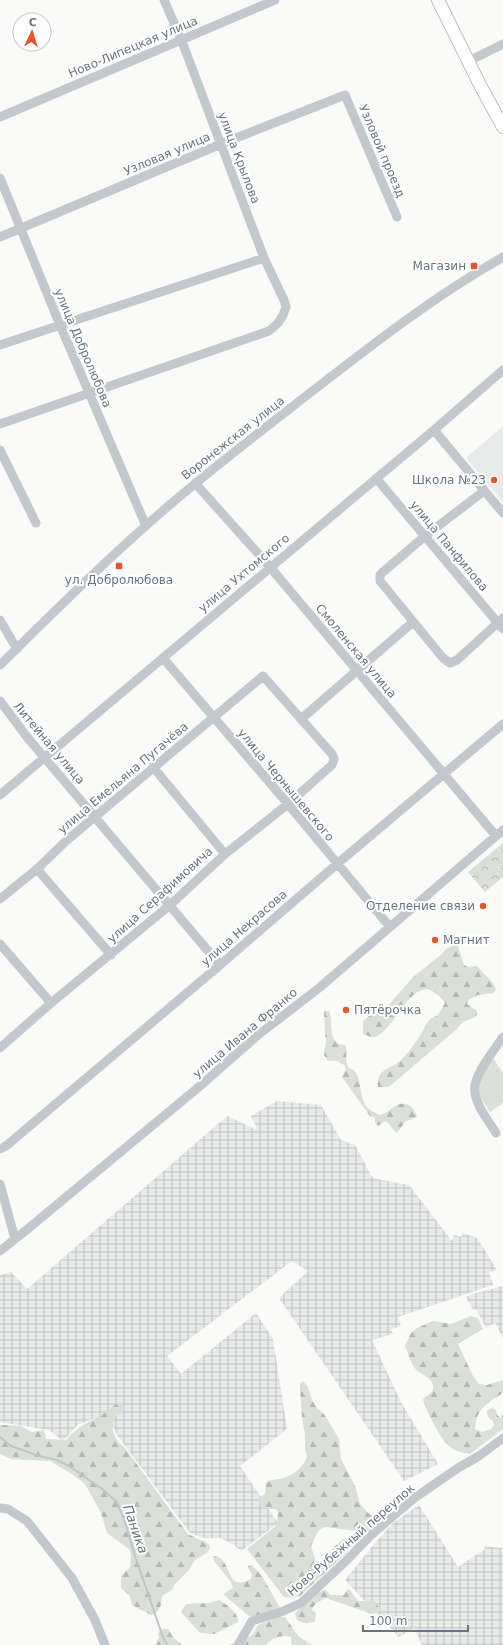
<svg xmlns="http://www.w3.org/2000/svg" width="503" height="1645" viewBox="0 0 503 1645" font-family="'DejaVu Sans',sans-serif">
	<style>
		.built { fill: #e8e9e9 }
		.industrial { fill: url(#industrial-grid) }
		.green { fill: #dadfd7 }
		.forest { fill: url(#forest-firs) }
		.park { fill: url(#park-crowns) }
		.lines { fill: none; stroke-linecap: round; stroke-linejoin: round }
		.stream { stroke: #bbc7cb; stroke-width: 2 }
		.major-casing { stroke: #b5babe; stroke-width: 14 }
		.minor { stroke: #c3c8cc; stroke-width: 9 }
		.major { stroke: #fff; stroke-width: 12 }
		.poi-dot { fill: #e4572e; stroke: #fff; stroke-width: 1.5 }
		.labels { text-anchor: middle; stroke-width: 4; stroke-linejoin: round; paint-order: stroke }
		.street-label { font-size: 12px; fill: #657683; stroke: #fff }
		.poi-label { font-size: 12px; fill: #657683; stroke: #fff; text-anchor: end }
		.water-label { font-size: 13px; font-style: italic; fill: #60757c; stroke: #fff }
	</style>
	<defs>
		<pattern id="industrial-grid" width="8" height="8" patternUnits="userSpaceOnUse"><rect width="8" height="8" fill="#e8e9e9"/><path d="M0 4h8M4 0v8" fill="none" stroke="#c0c1c2"/></pattern>
		<pattern id="forest-firs" width="22" height="20" patternUnits="userSpaceOnUse"><rect width="22" height="20" fill="#dadfd7"/><path d="M5 1l3.5 6h-7zM16 11l3.5 6h-7z" fill="#b4b9b4"/></pattern>
		<pattern id="park-crowns" width="20" height="18" patternUnits="userSpaceOnUse"><rect width="20" height="18" fill="#dadfd7"/><path d="M2 6a3 3 0 1 1 6 0M12 15a3 3 0 1 1 6 0" fill="none" stroke="#b4b9b4"/></pattern>
	</defs>
	<rect width="100%" height="100%" fill="#fafaf8"/>
	<path class="built" d="M503 426V502L466 458Z"/>
	<path class="industrial" d="M277 1101 321 1105 341 1140 355 1145 372 1177 377 1179 409 1185 452 1241 454 1235 461 1237 463 1233 477 1238 497 1270 489 1272 493 1285 398 1317 401 1326 391 1329 393 1334 372 1340 401 1402 438 1464 404 1481 279 1298 308 1271 292 1261 167 1356 181 1374 256 1313 273 1339 287 1429 240 1466 278 1523 241 1551 231 1543 220 1538H203L190 1533 117 1435 110 1420 92 1419 78 1425 63 1441 49 1430 0 1422V1275L11 1272 27 1289 226 1117 228 1116 254 1129 257 1128 251 1116Z
		M503 1286V1338L495 1323 486 1328 476 1309 473 1310 466 1297 472 1294Z
		M419 1505 458 1567 485 1549 484 1546 501 1548 503 1547V1645H422L414 1628 399 1637 345 1580 375 1543 393 1523Z"/>
	<path class="green" d="M493 1058 503 1073V1103L490 1112C487 1106 480 1099 479 1093 476 1084 487 1065 493 1058Z"/>
	<path class="forest" d="M457 943 464 965 468 967 477 966C483 974 493 980 496 990L493 993 478 995 468 1000 467 1004 477 1011V1015C469 1022 464 1018 457 1029L390 1086 387 1087H378C376 1067 392 1070 402 1059 411 1050 422 1034 427 1023L430 1019 438 1015 445 1003C442 998 439 996 434 992 412 976 393 1032 375 1037 370 1038 367 1035 363 1034V1021L369 1016 387 1007 413 977 442 954 446 949Z
		M324 1011H329C334 1022 326 1044 345 1045 349 1052 343 1061 349 1068 362 1070 359 1096 366 1106 369 1110 375 1113 380 1115 388 1113 393 1106 400 1104 409 1102 415 1109 417 1117L405 1122 397 1133C392 1130 391 1124 385 1121L378 1126 375 1122V1118L370 1116 342 1077 346 1069 344 1065 337 1061H328L324 1055 326 1041 325 1033Z
		M471 1316 478 1318 483 1329 458 1344 473 1376 479 1384 487 1385 503 1380V1393C487 1403 476 1409 475 1429L482 1432 491 1429 494 1425 493 1421C488 1418 487 1416 487 1411L491 1408 495 1409 498 1416 501 1418 503 1413V1429L470 1454C462 1453 455 1451 449 1446 441 1440 425 1409 423 1399L432 1392C438 1378 420 1376 414 1367 410 1361 408 1352 405 1346L411 1333 417 1328 433 1321 451 1324Z
		M303 1381 308 1387 312 1400 317 1408 324 1414 339 1439 341 1459 355 1486 360 1504 368 1513 376 1517V1525L366 1532H363L326 1527 322 1528 318 1531 311 1546 316 1562 319 1565 323 1564 332 1549 343 1539H356L359 1541 300 1596 293 1598 284 1597 247 1549 277 1525 278 1511 276 1509H266L259 1502V1498L265 1494 266 1482C272 1479 278 1480 284 1478 294 1475 304 1466 307 1457L305 1449V1435L302 1418 300 1389V1384Z
		M120 1402C124 1405 125 1408 123 1412L115 1417C109 1429 115 1440 125 1448L188 1534 209 1544 210 1548 208 1552 194 1561 190 1569 174 1585 173 1589 162 1596C161 1605 161 1612 151 1615L132 1605 130 1596 121 1588V1576L130 1567 131 1555 130 1550 107 1533 101 1513 85 1484 72 1474 50 1461 11 1459 0 1454V1425L21 1426 32 1432 44 1430 46 1439 66 1440C76 1427 91 1421 105 1413 111 1410 114 1404 120 1402Z
		M216 1556C233 1561 225 1593 251 1579L252 1575 248 1568V1566L252 1565 262 1576 280 1608 258 1617 249 1616 223 1594 233 1588 231 1582 214 1561 213 1557Z
		M325 1589 330 1595H344L348 1589H349L358 1601H374L382 1611 372 1614 326 1598C320 1601 314 1603 312 1610L316 1613 315 1621C309 1624 303 1624 297 1620L295 1613 315 1595Z
		M219 1600C226 1604 239 1613 238 1622L214 1634 200 1633 181 1612 186 1604 209 1603Z
		M277 1617H285L298 1636 312 1645H292L291 1637C282 1634 275 1638 268 1642L267 1645H228L249 1637 253 1634 258 1625Z
		M164 1629H168L173 1637 182 1645H155L159 1637 158 1634 160 1630Z"/>
	<path class="park" d="M503 843V877L485 892 468 872Z"/>
	<g class="lines">
		<path class="stream" d="M0 1437 11 1446 39 1456 57 1460 69 1466 102 1489 117 1502 126 1525 135 1556 164 1640 167 1645"/>
		<g class="major-casing">
			<path id="major" d="M438 0 481 87 503 127"/>
		</g>
		<path class="minor" d="M469 61 503 44
			M0 117 275 0
			M0 178 60 325 146 526
			M0 237 221 144 345 95 397 217
			M0 345 264 258
			M0 424 269 331 278 323 283 315 286 307 284 300 264 258 181 39 164 0
			M434 430 503 513
			M0 450 36 523
			M376 478 503 629
			M195 483 270 567 496 836
			M484 491 425 536 383 572 380 575V581L443 658 450 663 457 660 503 618
			M0 620 17 649
			M163 658 288 804 390 927
			M0 665C63 603 127 539 196 483 232 453 269 425 306 396 369 347 433 297 503 257
			M0 701 27 737 220 965
			M301 719 413 622
			M153 767 225 854
			M0 795 434 430 503 370
			M37 869 111 955
			M0 899 37 869 66 841 263 676 332 754 334 759 332 765 288 804 225 854 170 905 51 1003 0 1048
			M0 944 51 1003
			M496 1133C488 1120 472 1101 475 1085 478 1070 494 1050 503 1037
			M0 1149 6 1146 220 965 337 864 503 724
			M0 1184 15 1239
			M0 1251 24 1232 200 1086 258 1035 319 988 503 830
			M0 1508 8 1509 27 1521 72 1578 95 1620 105 1645
			M238 1645 252 1621 281 1612 301 1603 348 1559 371 1535 413 1499 458 1468 479 1456 503 1438"/>
		<use href="#major" class="major"/>
	</g>
	<g class="poi-dot">
		<rect x="470" y="262" width="8" height="8" rx="2"/>
		<circle cx="494" cy="480" r="4"/>
		<rect x="115" y="562" width="8" height="8" rx="2"/>
		<circle cx="483" cy="906" r="4"/>
		<circle cx="435" cy="940" r="4"/>
		<circle cx="346" cy="1010" r="4"/>
	</g>
	<g class="labels">
		<g class="street-label">
			<text transform="translate(133 47) rotate(-23)" y="4">Ново-Липецкая улица</text>
			<text transform="translate(382 151) rotate(67)" y="4">Узловой проезд</text>
			<text transform="translate(167 154) rotate(-23)" y="4">Узловая улица</text>
			<text transform="translate(239 158) rotate(69)" y="4">улица Крылова</text>
			<text transform="translate(83 348) rotate(67)" y="4">улица Добролюбова</text>
			<text transform="translate(233 438) rotate(-38)" y="4">Воронежская улица</text>
			<text transform="translate(449 546) rotate(50)" y="4">улица Панфилова</text>
			<text transform="translate(244 573) rotate(-40)" y="4">улица Ухтомского</text>
			<text transform="translate(356 651) rotate(50)" y="4">Смоленская улица</text>
			<text transform="translate(49 743) rotate(50)" y="4">Литейная улица</text>
			<text transform="translate(123 778) rotate(-40)" y="4">улица Емельяна Пугачёва</text>
			<text transform="translate(286 785) rotate(50)" y="4">улица Чернышевского</text>
			<text transform="translate(160 895) rotate(-42)" y="4">улица Серафимовича</text>
			<text transform="translate(244 928) rotate(-41)" y="4">улица Некрасова</text>
			<text transform="translate(245 1033) rotate(-40)" y="4">улица Ивана Франко</text>
			<text transform="translate(351 1540) rotate(-41)" y="4">Ново-Рубежный переулок</text>
		</g>
		<g class="poi-label">
			<text x="466" y="270">Магазин</text>
			<text x="486" y="484">Школа №23</text>
			<text x="119" y="584" text-anchor="middle">ул. Добролюбова</text>
			<text x="475" y="910">Отделение связи</text>
			<text x="443" y="944" text-anchor="start">Магнит</text>
			<text x="354" y="1014" text-anchor="start">Пятёрочка</text>
		</g>
		<g class="water-label">
			<text transform="translate(136 1529) rotate(71)" y="5">Паника</text>
		</g>
	</g>
	<g transform="translate(32 32) rotate(4)"><circle r="19" fill="#ffffff" stroke="#c1c8cd"/>
	<path d="M0-3L7 15L0 10L-7 15Z" fill="#e4572e"/>
	<text y="-6" font-size="11" font-weight="bold" text-anchor="middle" fill="#657683">С</text>
	</g>
	<path d="M363 1625v6h105v-6" fill="none" stroke="#657683" stroke-width="2"/>
	<text x="369" y="1625" font-size="12" fill="#657683" stroke="#ffffff" stroke-width="3" paint-order="stroke">100 m</text>
</svg>
